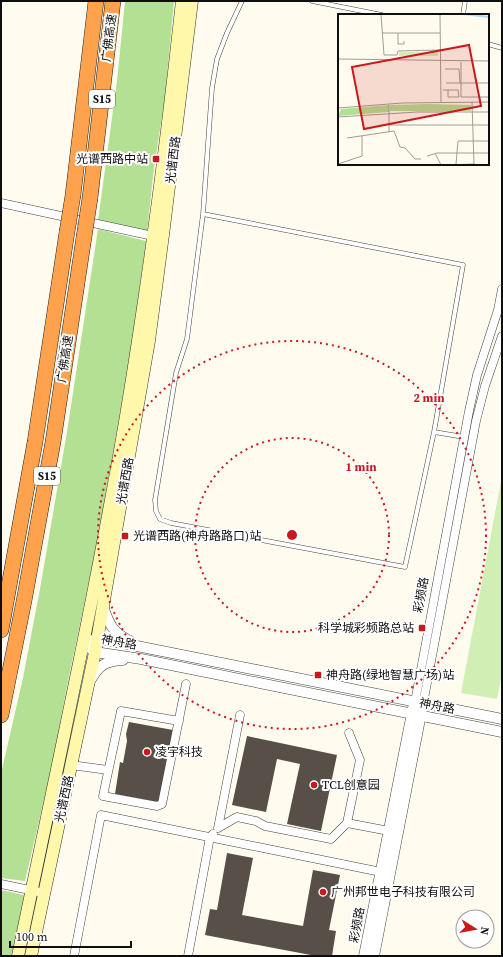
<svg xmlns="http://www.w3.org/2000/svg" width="503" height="957" viewBox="0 0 503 957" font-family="'Source Serif 4','Noto Sans SC',serif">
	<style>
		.green { fill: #d1eeb4 }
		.forest { fill: #b3e092 }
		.building { fill: #584f49 }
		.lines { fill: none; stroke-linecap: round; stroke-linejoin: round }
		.service-casing { stroke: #414141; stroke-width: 5 }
		.minor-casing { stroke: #414141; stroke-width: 9 }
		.tertiary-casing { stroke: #414141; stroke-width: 11 }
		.secondary-casing { stroke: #303030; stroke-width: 13 }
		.motorway-casing { stroke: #1f1f1f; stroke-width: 16 }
		.service { stroke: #fff; stroke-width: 4 }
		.minor { stroke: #fff; stroke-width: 8 }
		.tertiary { stroke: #fff; stroke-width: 10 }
		.secondary { stroke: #fff7aa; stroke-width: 12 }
		.motorway { stroke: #ffa24d; stroke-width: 15 }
		.motorway-bridge-casing { stroke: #1f1f1f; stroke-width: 16; stroke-linecap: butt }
		.motorway-bridge { stroke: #ffa24d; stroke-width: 15 }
		.ring { fill: none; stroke: #cb181d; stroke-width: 2; stroke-dasharray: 2 4 }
		.poi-dot { fill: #cb181d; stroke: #fff; stroke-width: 1.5 }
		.labels { text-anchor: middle; stroke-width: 4; stroke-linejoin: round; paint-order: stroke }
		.shield { fill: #fff; stroke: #565656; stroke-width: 1 }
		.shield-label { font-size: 11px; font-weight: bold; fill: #0e0e0e }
		.street-label { font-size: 12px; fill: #0e0e0e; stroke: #fff }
		.poi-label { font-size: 12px; fill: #0e0e0e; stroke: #fff; text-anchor: start }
		.inset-river { fill: none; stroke: #aeddfc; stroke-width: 2 }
		.inset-road { fill: none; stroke: #9f9d95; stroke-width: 1 }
		.view { fill: #cb181d; fill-opacity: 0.15; stroke: #cb181d; stroke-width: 2 }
		.inset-edge { fill: none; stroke: #0e0e0e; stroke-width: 2 }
		.centre { fill: #cb181d; stroke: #fff; stroke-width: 2 }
		.ring-label { font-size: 12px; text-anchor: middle; font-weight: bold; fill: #cb181d; stroke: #fff; stroke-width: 4; stroke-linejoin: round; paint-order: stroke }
	</style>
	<rect width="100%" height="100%" fill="#fffcef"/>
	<path class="green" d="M502 476V674L497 699 461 693Z"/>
	<path class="forest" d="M125 1H174L165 97 154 168 147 231 98 221 117 81Z
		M98 229 146 241 130 357 97 543 69 676 51 770 25 881 1 878V774L23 678 40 589 67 432Z
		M1 890 24 895 12 956H1Z"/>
	<path class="building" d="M129 722 173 730 159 802 115 794 120 762 123 763 127 741 126 734Z
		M247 736 337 755 321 831 287 824 300 764 277 759 266 812 232 805Z
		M227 853 253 858 242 915 303 926 313 870 340 875 329 930 336 931 332 956H316L205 935 210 909 217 910Z"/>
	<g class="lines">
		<g class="service-casing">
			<path id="service" d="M312 1 382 15
				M463 15 465 1
				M488 44 502 48
				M203 214 463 265 434 432 405 567 171 523 160 519 156 511 155 500 176 373 187 339 203 214 212 88 217 59 227 33 242 1
				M434 432 464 437"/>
		</g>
		<g class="minor-casing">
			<path id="minor" d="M1 203 153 236
				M415 702 469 411 477 375 498 310 502 289
				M423 704 476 421 485 386 502 336
				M240 715 218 828 237 817 256 821 265 826 331 839 347 823 360 760 349 733
				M179 721 121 711 103 796 157 806 162 804 186 684
				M71 765 108 770
				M347 823 389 831
				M1 884 44 893
				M74 956 101 815 381 872
				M188 956 210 837 213 834"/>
		</g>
		<g class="tertiary-casing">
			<path id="tertiary" d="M103 606C109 625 113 633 132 642
				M83 644 97 638 502 719
				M90 648 95 652 141 659 502 732
				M90 681C99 665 105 661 123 660
				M364 956 413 708
				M374 956 422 709"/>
		</g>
		<g class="secondary-casing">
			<path id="secondary" d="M18 956C55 776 95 597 126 416 149 278 167 140 182 1
				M31 956 95 652 129 456 149 341 163 235 192 1"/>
		</g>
		<g class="motorway-casing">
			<path id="motorway" d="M73 195 96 1
				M90 198 113 1
				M1 630 35 442 67 232
				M1 715 24 601 53 442 84 237"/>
		</g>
		<use href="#service" class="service"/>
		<use href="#minor" class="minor"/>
		<use href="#tertiary" class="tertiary"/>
		<use href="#secondary" class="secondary"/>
		<use href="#motorway" class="motorway"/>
		<g class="motorway-bridge-casing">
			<path id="motorway-bridge" d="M67 232 73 195
				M84 237 90 198"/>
		</g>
		<use href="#motorway-bridge" class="motorway-bridge"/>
	</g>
	<g class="ring">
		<circle cx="292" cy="535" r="97"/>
		<circle cx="292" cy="535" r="194"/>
	</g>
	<g class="poi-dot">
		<rect x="152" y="155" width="8" height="8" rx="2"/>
		<rect x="121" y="532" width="8" height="8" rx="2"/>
		<rect x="418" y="624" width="8" height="8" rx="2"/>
		<rect x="314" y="671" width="8" height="8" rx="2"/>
		<circle cx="147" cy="752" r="4"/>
		<circle cx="314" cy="785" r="4"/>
		<circle cx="323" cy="892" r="4"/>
	</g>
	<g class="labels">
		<g class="shield">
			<rect x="89" y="90" width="26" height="18" rx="3"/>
			<rect x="34" y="467" width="26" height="18" rx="3"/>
		</g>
		<g class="shield-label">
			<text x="102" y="103">S15</text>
			<text x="47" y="480">S15</text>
		</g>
		<g class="street-label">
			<text transform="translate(109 38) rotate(-83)" y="4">广佛高速</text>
			<text transform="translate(173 160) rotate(-83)" y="4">光谱西路</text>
			<text transform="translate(65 359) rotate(-81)" y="4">广佛高速</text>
			<text transform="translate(125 481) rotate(-80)" y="4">光谱西路</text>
			<text transform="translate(421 595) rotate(-79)" y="4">彩频路</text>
			<text transform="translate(119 642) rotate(10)" y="4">神舟路</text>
			<text transform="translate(437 706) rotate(11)" y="4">神舟路</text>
			<text transform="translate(64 799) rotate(-78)" y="4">光谱西路</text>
			<text transform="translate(357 925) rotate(-79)" y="4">彩频路</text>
		</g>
		<g class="poi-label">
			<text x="148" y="163" text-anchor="end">光谱西路中站</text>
			<text x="133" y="540">光谱西路(神舟路路口)站</text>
			<text x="414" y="632" text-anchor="end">科学城彩频路总站</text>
			<text x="326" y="679">神舟路(绿地智慧广场)站</text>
			<text x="155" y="756">凌宇科技</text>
			<text x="322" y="789">TCL创意园</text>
			<text x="331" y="896">广州邦世电子科技有限公司</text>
		</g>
	</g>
	<g transform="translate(338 14)">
		<rect width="151" height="151" fill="#fffcef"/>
		<path d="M61 38H100V42H61Z" fill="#d1eeb4"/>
		<path d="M90 90 133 91V97H52V91ZM51 91V98L0 102 3 95Z" fill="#b3e092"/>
		<path class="inset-river" d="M125 0 151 3"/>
		<path class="inset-road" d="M43 0 46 41H59L60 37 102 36M102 0 103 89M44 19H102M60 19V30H66V27M0 45 151 47M123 48V83H151M107 55H121L122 69H108M122 69H151M105 76H120L121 83H110V76M0 94 64 89 151 88M0 103 79 98H151M51 111H151M51 118V91M9 124 56 117 62 133 67 134 77 145H83M97 139 103 151M89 142 99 139H151M0 150 24 142V122M118 150 120 127H151M109 151 136 150 134 88"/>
		<path class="view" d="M131 31 143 92 26 115 14 53Z"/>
		<rect width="151" height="151" class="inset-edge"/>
	</g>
	<circle cx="292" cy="535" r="6" class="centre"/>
	<g class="ring-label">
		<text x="429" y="402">2 min</text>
		<text x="361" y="471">1 min</text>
	</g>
	<rect width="503" height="957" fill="none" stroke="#0e0e0e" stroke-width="4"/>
	<g transform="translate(475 929) rotate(101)"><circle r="19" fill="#ffffff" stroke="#9f9f9f"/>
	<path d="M0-3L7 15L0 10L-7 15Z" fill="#cb181d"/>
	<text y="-6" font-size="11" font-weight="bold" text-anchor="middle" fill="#0e0e0e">N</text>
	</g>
	<path d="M10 941v6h121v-6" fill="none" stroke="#0e0e0e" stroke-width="2"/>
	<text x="16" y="941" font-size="12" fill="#0e0e0e" stroke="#ffffff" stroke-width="3" paint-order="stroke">100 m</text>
</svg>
